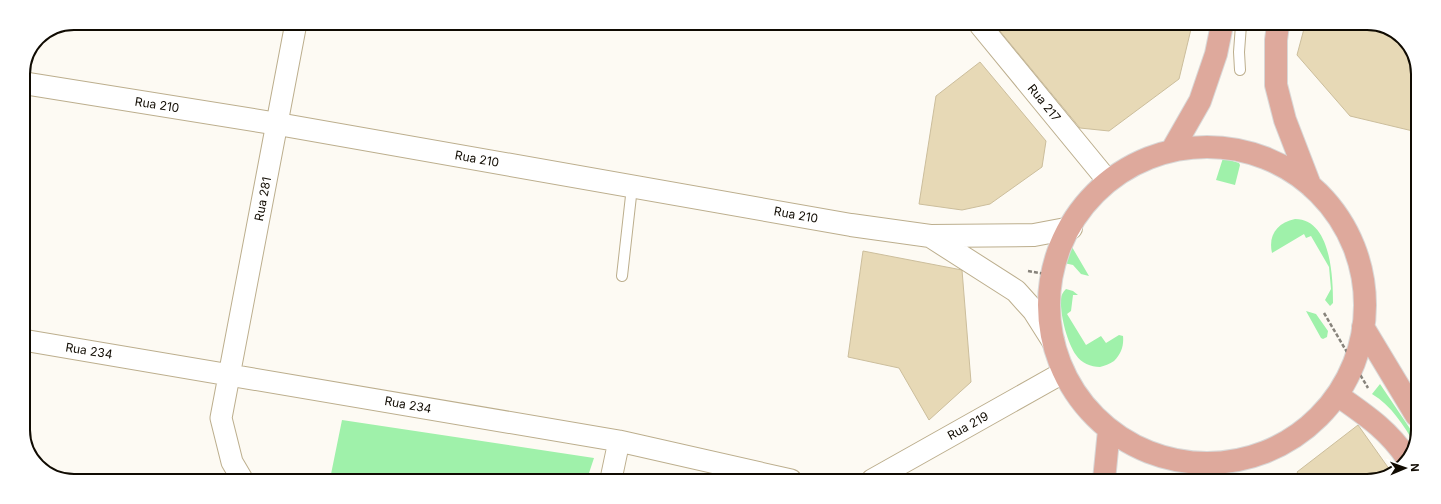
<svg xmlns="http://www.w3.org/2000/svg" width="1441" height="504" viewBox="0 0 1441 504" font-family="Inter,sans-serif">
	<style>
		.green { fill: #9ff1aa }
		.building { fill: #e7d9b6; stroke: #ccbe9c }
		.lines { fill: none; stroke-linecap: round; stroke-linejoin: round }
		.lane-casing { stroke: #bcae8d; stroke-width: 12 }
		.street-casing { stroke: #bcae8d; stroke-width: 23 }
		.secondary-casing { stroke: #bcae8d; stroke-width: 24 }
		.primary-casing { stroke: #d9d8d7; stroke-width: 24 }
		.path { stroke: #87837b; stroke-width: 2.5; stroke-dasharray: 4 2; stroke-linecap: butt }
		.lane { stroke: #fff; stroke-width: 10 }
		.street { stroke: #fff; stroke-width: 21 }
		.secondary { stroke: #fff; stroke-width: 22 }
		.primary { stroke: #dea99c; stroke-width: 22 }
		.labels { text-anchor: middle; stroke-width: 3.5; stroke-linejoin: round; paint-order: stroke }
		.street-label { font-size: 12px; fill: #100b02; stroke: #fff }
		.rim { fill: none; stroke: #100b02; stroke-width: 2 }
	</style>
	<rect width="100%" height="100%" fill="#fdfaf3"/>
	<path class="green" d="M1223 158 1239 163 1240 165 1235 185 1216 180Z
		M1295 219C1331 219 1333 277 1333 303L1330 306 1325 300 1331 289 1329 267 1311 236 1306 238 1304 234 1272 253C1268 235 1277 223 1295 219Z
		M1070 247H1072L1089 276 1081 274 1073 265 1064 263 1068 248Z
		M1066 289 1073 291 1078 295H1073L1071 311 1067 314 1086 345 1101 336 1106 343 1119 335 1123 336C1124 346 1121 354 1114 361 1110 364 1104 366 1100 367 1091 367 1081 363 1076 355 1067 342 1060 315 1061 299 1061 295 1063 292 1066 289Z
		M1306 311 1316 314 1328 331 1327 337 1323 339 1321 338Z
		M1380 384 1415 436V444C1403 425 1392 406 1372 394Z
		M342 420 594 458 587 479H330Z"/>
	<path class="building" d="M995 25H1192L1179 79 1109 131 1080 128Z
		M1305 25 1383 26 1407 43 1418 71 1417 132 1350 116 1297 55Z
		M980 62 1046 141 1042 167 990 204 962 210 919 204 936 96Z
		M863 251 962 270 971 382 929 420 899 368 848 357Z
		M1358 425 1392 473 1367 481H1303L1297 472Z"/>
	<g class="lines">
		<g class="lane-casing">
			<path id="lane" d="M1240 70 1239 52 1241 25
				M622 276 632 187"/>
		</g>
		<g class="street-casing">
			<path id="street" d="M980 25 1108 181
				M23 340 619 441 791 480
				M242 479 232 462 221 418 296 23
				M611 479 619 441
				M872 480 1064 372"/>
		</g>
		<g class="secondary-casing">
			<path id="secondary" d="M23 83 278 124 851 225 930 236 1034 235 1071 228
				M930 236 1016 291 1034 311 1053 341"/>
		</g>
		<g class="primary-casing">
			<path id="primary" d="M1278 25 1276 40V85L1285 120 1310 185
				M1049 305a158 158 0 1 1 316 0a158 158 0 1 1-316 0Z
				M1172 150 1200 101 1216 54 1222 25
				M1363 327 1416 415
				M1340 397C1367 416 1388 430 1407 458
				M1104 480 1109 430
				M1199 481 1216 464"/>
		</g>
		<path class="path" d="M1028 271 1062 277
			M1324 313 1368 388"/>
		<use href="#lane" class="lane"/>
		<use href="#street" class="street"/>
		<use href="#secondary" class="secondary"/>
		<use href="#primary" class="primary"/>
	</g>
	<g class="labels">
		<g class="street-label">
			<text transform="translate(1044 103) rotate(51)" y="4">Rua 217</text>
			<text transform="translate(157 105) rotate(9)" y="4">Rua 210</text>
			<text transform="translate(477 159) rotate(10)" y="4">Rua 210</text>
			<text transform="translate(263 199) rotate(-79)" y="4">Rua 281</text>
			<text transform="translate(796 215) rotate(10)" y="4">Rua 210</text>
			<text transform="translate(89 351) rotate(9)" y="4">Rua 234</text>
			<text transform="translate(408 405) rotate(10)" y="4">Rua 234</text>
			<text transform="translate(968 426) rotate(-29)" y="4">Rua 219</text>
		</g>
	</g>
	<path d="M0 0H1441V504H0ZM74 30H1367A44 44 0 0 1 1411 74V430A44 44 0 0 1 1367 474H74A44 44 0 0 1 30 430V74A44 44 0 0 1 74 30Z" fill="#fff" fill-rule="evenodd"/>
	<path class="rim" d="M74 30H1367A44 44 0 0 1 1411 74V430A44 44 0 0 1 1367 474H74A44 44 0 0 1 30 430V74A44 44 0 0 1 74 30Z"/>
	<g transform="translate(1405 468) rotate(88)" stroke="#ffffff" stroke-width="3" paint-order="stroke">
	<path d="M0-3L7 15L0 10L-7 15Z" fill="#100b02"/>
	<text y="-6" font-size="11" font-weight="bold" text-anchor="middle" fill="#100b02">N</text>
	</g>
</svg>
